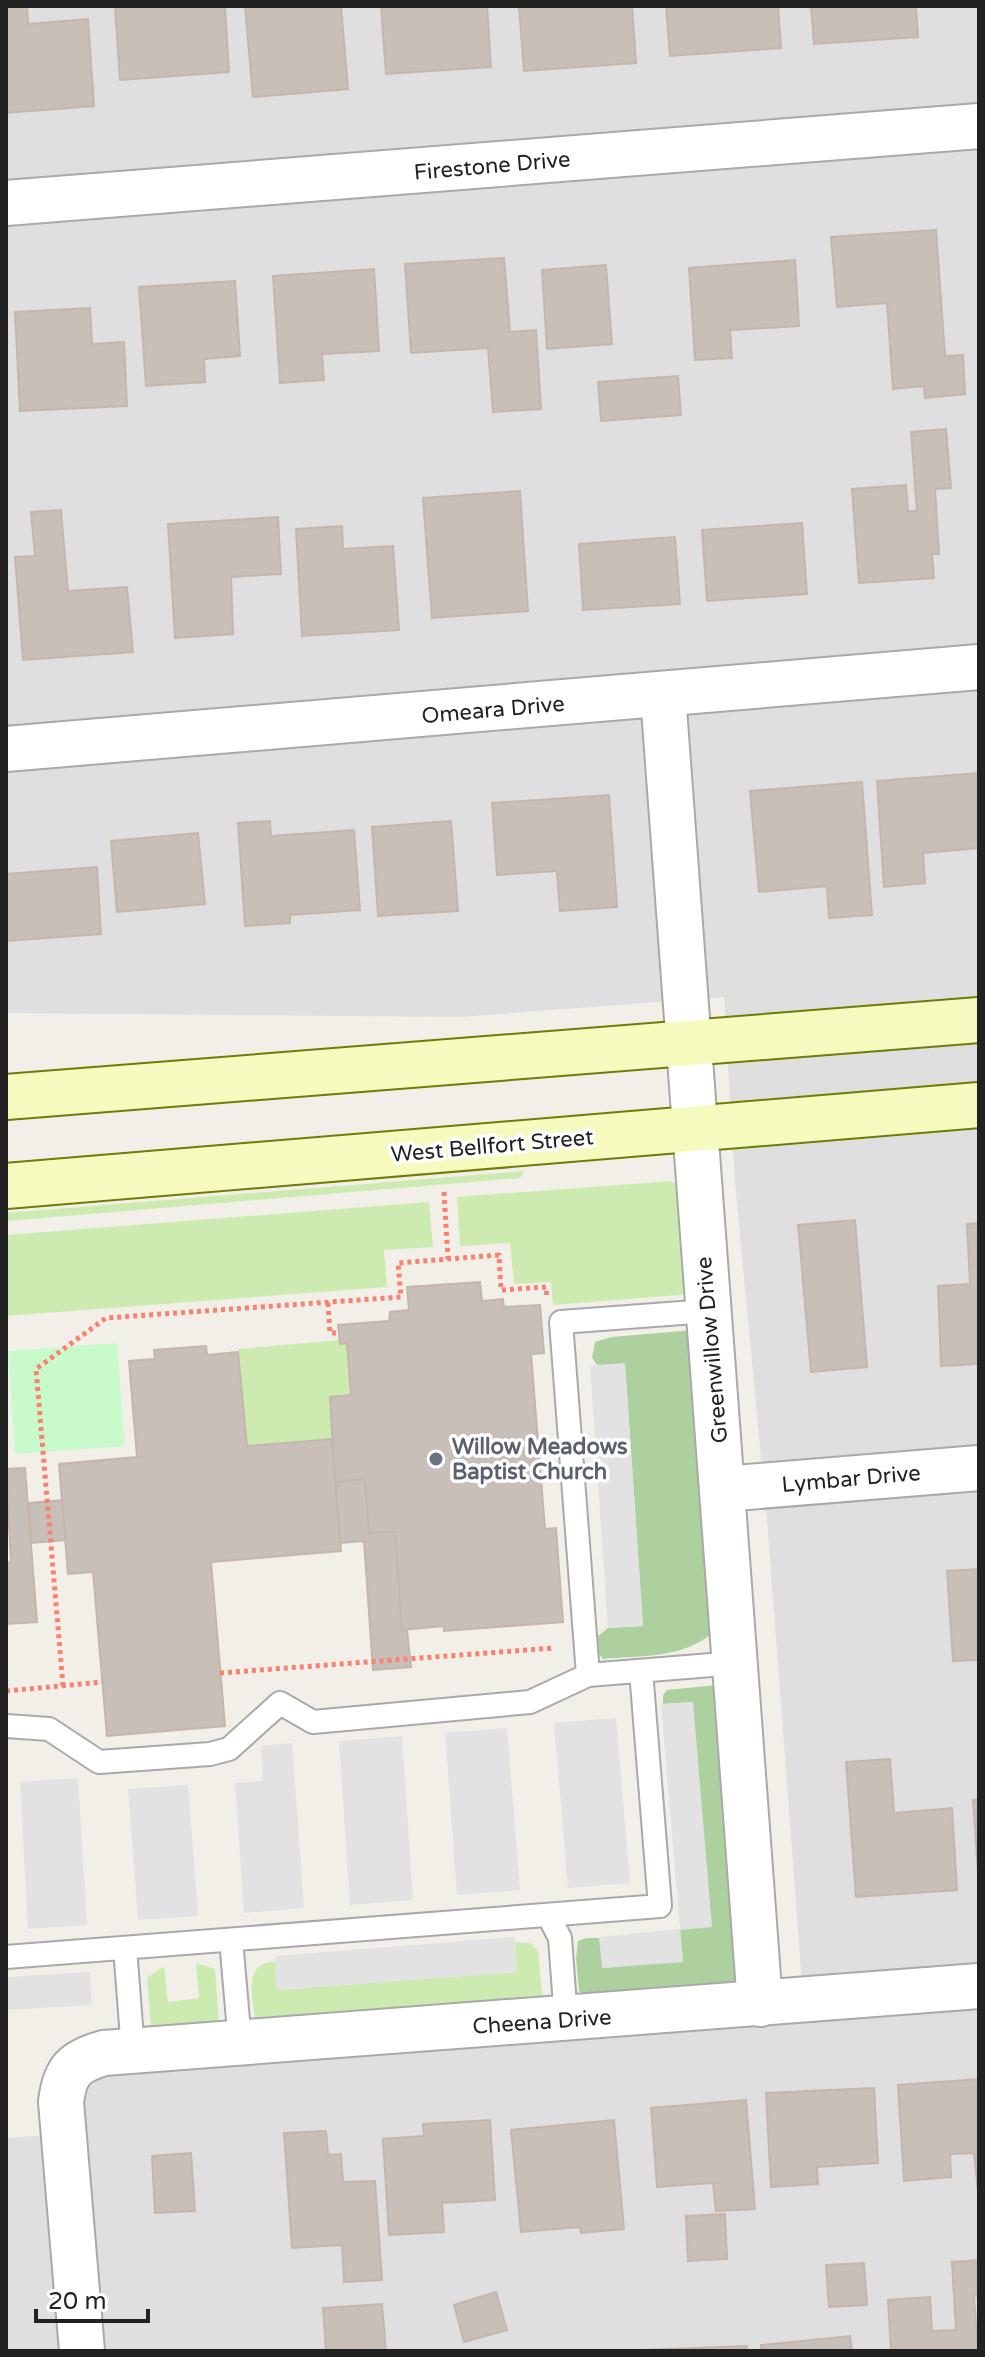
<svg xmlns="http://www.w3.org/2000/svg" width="985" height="2357" viewBox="0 0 985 2357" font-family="'Varela Round',sans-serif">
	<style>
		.residential { fill: #e0dfdf }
		.grass { fill: #cdebb0 }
		.forest { fill: #add19e }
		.park { fill: #c8facc }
		.parking { fill: #e2e2e2 }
		.building { fill: #c7bfb8; stroke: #c4b6ab; stroke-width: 2 }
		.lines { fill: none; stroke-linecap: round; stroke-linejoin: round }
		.lane-casing { stroke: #a9a9a9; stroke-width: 26 }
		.street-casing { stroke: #a9a9a9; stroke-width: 48 }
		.secondary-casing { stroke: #707d05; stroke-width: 48 }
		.path { stroke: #fa8072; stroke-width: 5; stroke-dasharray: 4 4; stroke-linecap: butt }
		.lane { stroke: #fff; stroke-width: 22 }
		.street { stroke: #fff; stroke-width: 44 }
		.secondary { stroke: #f7fabf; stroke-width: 44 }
		.worship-dot { fill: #6b7280; stroke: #fff; stroke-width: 3 }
		.labels { text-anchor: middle; stroke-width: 7; stroke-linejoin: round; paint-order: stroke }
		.street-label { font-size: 22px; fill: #222; stroke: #fff }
		.worship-label { font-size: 22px; font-weight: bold; fill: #5b616d; stroke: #fff; text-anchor: start }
	</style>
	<rect width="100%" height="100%" fill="#f2efe9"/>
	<path class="residential" d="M6 6H979V2351H6V2138L63 2134 84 2083 107 2072 805 2023 768 1532 735 1182 724 997 459 1017 6 1013Z"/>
	<path class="grass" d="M525 1171 520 1178 6 1221V1213Z
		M671 1181 684 1190 692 1294 553 1305 551 1282 514 1284 510 1243 460 1246 457 1197Z
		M429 1202 433 1247 384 1250 387 1287 6 1316V1235Z
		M340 1340V1344L347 1343 351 1395 330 1397 332 1439 247 1446 238 1349Z
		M515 1942 530 1943 538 1951 543 2002 255 2021C253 1999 242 1962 275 1962L277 1990 517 1972Z
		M196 1963 215 1969 219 2023 151 2029 147 1978 164 1966 168 2002 199 1998Z"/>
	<path class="forest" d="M694 1330 720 1626C689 1659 646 1655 603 1659L596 1650 598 1636 608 1628 643 1626 625 1364 597 1365 592 1358 595 1342 612 1337Z
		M717 1685 745 1977 730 1986 586 1997 579 1991 576 1958 578 1941 586 1938H600L603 1968 683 1961 680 1930 693 1702 663 1704V1695L667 1690Z"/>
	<path class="park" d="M117 1343 125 1446 15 1454 8 1351Z"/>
	<path class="parking" d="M625 1363 643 1626 608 1628 590 1366Z
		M693 1702 712 1927 680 1930 683 1962 602 1968 599 1937 680 1929 661 1704Z
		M616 1718 630 1883 568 1888 554 1723Z
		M507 1728 520 1890 457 1895 445 1733Z
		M402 1736 413 1900 350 1905 339 1741Z
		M292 1743 304 1908 244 1913 235 1783 263 1781 261 1746Z
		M78 1778 87 1925 28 1929 20 1782Z
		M188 1785 198 1916 138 1920 128 1789Z
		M514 1937 517 1972 277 1990 275 1956Z
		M90 1972 92 2005 6 2010V1977Z"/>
	<path class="building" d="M6 6H27L28 24 88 19 94 106 6 113Z
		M115 6H225L229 72 120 80Z
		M245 6H341L348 89 253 97Z
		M381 6H487L491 67 386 74Z
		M519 6H632L636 63 524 71Z
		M666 6H778L781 48 670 56Z
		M811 6H916L918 37 814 44Z
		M936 230 945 356 963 355 965 394 925 398 924 386 893 389 887 303 837 307 831 237Z
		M504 258 510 332 536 330 541 409 493 412 488 348 411 353 405 264Z
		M795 260 799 326 730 330 732 358 695 360 689 268Z
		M606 265 612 344 547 349 542 270Z
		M374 269 379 351 322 354 324 380 280 383 273 276Z
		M235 281 240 356 204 359 205 382 146 386 139 287Z
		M90 308 92 344 124 342 127 406 20 411 15 312Z
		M678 376 681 415 601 421 598 382Z
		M946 429 951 488 935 489 939 554H932L934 578 859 583 852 489 906 485 908 511H917L911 432Z
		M520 491 528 611 432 618 423 498Z
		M61 510 68 591 127 587 133 652 23 660 15 557 35 556 31 512Z
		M278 517 281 574 231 577 233 634 175 638 168 524Z
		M802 523 807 594 707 601 702 530Z
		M342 526 343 549 393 546 399 630 302 636 296 529Z
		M675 537 680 604 583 610 579 544Z
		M979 773V848L923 853 925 883 884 887 877 781Z
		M862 782 872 915 829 918 827 886 759 892 750 791Z
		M609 795 617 907 560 911 557 871 497 875 492 803Z
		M270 821 271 836 354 830 360 910 290 915V923L245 926 238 823Z
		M451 821 458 911 378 916 372 827Z
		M198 833 205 904 117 912 111 841Z
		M97 867 101 934 6 941V874Z
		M855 1220 867 1367 811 1372 798 1225Z
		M979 1223V1364L941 1366 938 1286 970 1284 967 1224Z
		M480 1282 482 1301 503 1299 504 1307 540 1305 544 1353 531 1354 545 1529 556 1528 563 1622 444 1631V1626L402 1630 395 1532 369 1533 365 1479 335 1482 330 1397 351 1395 347 1343 340 1344 338 1325 389 1321 390 1312 409 1310 407 1287Z
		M206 1346 207 1355 238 1352 247 1446 332 1439 341 1551 211 1562 225 1726 107 1736 93 1572 68 1574 59 1464 137 1457 129 1361 155 1359 154 1350Z
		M25 1468 37 1622 6 1624V1563L11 1562 6 1469Z
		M365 1479 369 1533 395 1532 402 1630H407L411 1667 373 1670 364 1541 340 1543 335 1482Z
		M62 1500 66 1540 31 1543 29 1503Z
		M979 1569V1660L953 1661 947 1571Z
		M890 1759 894 1813 952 1808 957 1890 856 1897 846 1762Z
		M979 1799V1887L973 1800Z
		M979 2079V2202L974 2153 950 2154 951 2177 904 2181 898 2085Z
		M874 2088 878 2163 817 2167 818 2184 771 2187 766 2093Z
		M746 2100 755 2209 716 2211 713 2183 657 2187 651 2108Z
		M490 2120 495 2200 442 2203 444 2232 389 2235 383 2139 424 2136 423 2124Z
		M614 2120 624 2229 581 2233 580 2227 521 2232 511 2130Z
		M326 2131 328 2155 341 2154 343 2182 375 2181 382 2280 344 2282 342 2245 292 2248 284 2133Z
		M191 2153 195 2211 155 2213 152 2156Z
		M725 2214 727 2259 688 2261 686 2216Z
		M979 2260V2295L974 2296 978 2351H891L888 2300 930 2297 932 2331 956 2330 952 2262Z
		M864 2263 867 2305 829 2307 826 2265Z
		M496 2292 507 2330 464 2342 454 2305Z
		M382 2304 386 2351H326L323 2308Z
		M850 2336 852 2351H761V2345Z
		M747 2346V2351H643V2350Z"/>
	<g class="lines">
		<g class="lane-casing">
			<path id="lane" d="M588 1675 561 1322 708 1311
				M6 1726 49 1729 99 1762 210 1754 229 1749 280 1703 313 1722 530 1702 588 1675 736 1663
				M548 1915 560 1938 566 2019
				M231 1940 240 2043
				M125 1948 133 2051
				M6 1957 660 1906 641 1671"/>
		</g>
		<g class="street-casing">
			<path id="street" d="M6 203 979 126
				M663 695 760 2004
				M6 749 979 667
				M723 1489 979 1468
				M82 2351 61 2102C65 2070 74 2062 104 2053L979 1986"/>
		</g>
		<g class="secondary-casing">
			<path id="secondary" d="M6 1097 979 1020
				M6 1186 979 1105"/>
		</g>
		<path class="path" d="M444 1192 448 1259
			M328 1303 330 1333H339
			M220 1673 554 1648
			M63 1686 36 1369 106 1318 401 1297 398 1263 499 1255 501 1290 546 1287 547 1298
			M6 1691 102 1682"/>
		<use href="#lane" class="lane"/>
		<use href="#street" class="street"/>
		<use href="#secondary" class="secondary"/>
	</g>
	<circle class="worship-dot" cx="436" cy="1459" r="8"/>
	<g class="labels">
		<g class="street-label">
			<text transform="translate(492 165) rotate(-5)" y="8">Firestone Drive</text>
			<text transform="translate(493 709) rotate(-5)" y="8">Omeara Drive</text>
			<text transform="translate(492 1145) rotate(-5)" y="8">West Bellfort Street</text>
			<text transform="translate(711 1350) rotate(-95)" y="8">Greenwillow Drive</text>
			<text transform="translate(851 1478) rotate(-5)" y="8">Lymbar Drive</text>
			<text transform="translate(542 2021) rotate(-4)" y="8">Cheena Drive</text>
		</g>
		<g class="worship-label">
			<text x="452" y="1454">Willow Meadows<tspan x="452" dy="25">Baptist Church</tspan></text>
		</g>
	</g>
	<rect width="985" height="2357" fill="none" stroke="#222222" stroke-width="16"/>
	<path d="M36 2309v12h112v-12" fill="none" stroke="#222222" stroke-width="4"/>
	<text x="48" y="2309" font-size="24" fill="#222222" stroke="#ffffff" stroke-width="6" paint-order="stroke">20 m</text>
</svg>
